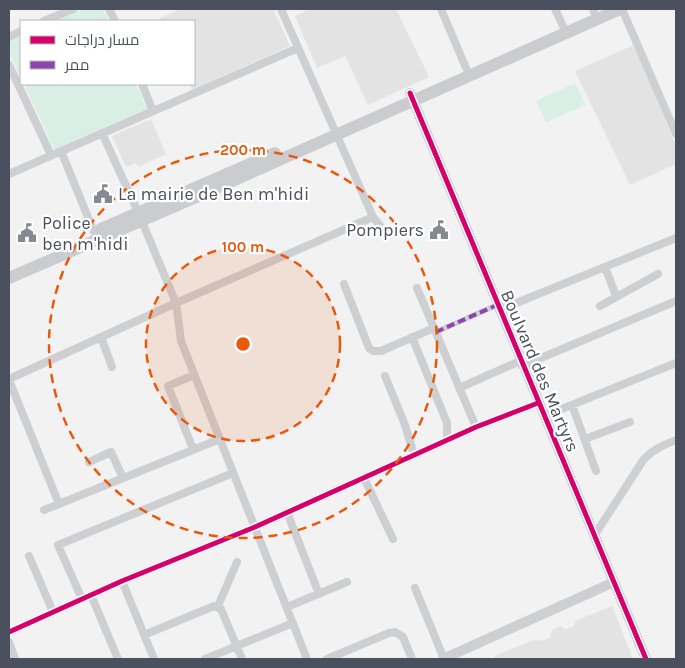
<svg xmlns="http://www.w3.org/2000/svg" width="685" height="668" viewBox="0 0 685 668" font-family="Karla,Cairo,sans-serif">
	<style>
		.education { fill: #e4e3e3 }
		.green { fill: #d9efe5 }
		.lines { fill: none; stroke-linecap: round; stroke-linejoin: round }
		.pedestrian { stroke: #cecfd2; stroke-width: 5.5 }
		.minor { stroke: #cecfd2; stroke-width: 8 }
		.tertiary { stroke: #cecfd2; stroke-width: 10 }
		.primary { stroke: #cacccf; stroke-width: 12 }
		.quiet { stroke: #8e44ad; stroke-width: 4; stroke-dasharray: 8 4; stroke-linecap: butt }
		.cycleway-casing { stroke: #fff; stroke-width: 8 }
		.cycleway { stroke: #d6006c; stroke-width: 5 }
		.ring { fill: none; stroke: #e8590c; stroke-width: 2.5; stroke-dasharray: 9 6 }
		.labels { text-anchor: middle; stroke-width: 4.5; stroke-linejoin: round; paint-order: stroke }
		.poi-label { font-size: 18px; fill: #4a505d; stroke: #fff; text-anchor: start }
		.street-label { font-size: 18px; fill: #4a505d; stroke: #fff }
		.centre { fill: #e8590c; stroke: #fff; stroke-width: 2.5 }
		.ring-label { font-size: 15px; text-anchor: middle; font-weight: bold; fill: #e8590c; stroke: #fff; stroke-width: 4.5; stroke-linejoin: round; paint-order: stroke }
	</style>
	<rect width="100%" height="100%" fill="#f2f2f2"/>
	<path class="education" d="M181 9H273L290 46 192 90 189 84H194V21H161L160 18Z
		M310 9H396L429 77 368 105 345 56 317 68 295 16Z
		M634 45 676 146V164L630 185 575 71Z
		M151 119 166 154 138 167 136 163 126 167 112 136Z
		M612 606 633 659H496L494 656 536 639 541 641 550 638 552 630 561 626 565 629 574 626 575 621Z"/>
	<path class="green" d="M83 9H103L109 21H54Z
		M21 36V79L9 52V41Z
		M575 83 586 105 546 122 536 101Z
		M24 84H136L148 111 55 151Z"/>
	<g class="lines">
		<path class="pedestrian" d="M436 332 497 305"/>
		<path class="minor" d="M109 9 115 21
			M281 9 373 217 386 233
			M441 9 466 68
			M555 9 563 26
			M593 9 594 12
			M622 9 676 134
			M44 21 73 9
			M9 37 21 31
			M9 65 51 155
			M142 84 153 111
			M102 133 138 212 176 303 181 341 307 659
			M61 151 94 232
			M9 174 298 48
			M605 267 616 296
			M344 284 369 348 373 351H381L434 328
			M417 288 476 427
			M600 306 658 274
			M499 310 676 238
			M101 337 112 367
			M412 337 447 423V440
			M522 366 676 301
			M385 376 405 425 414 455
			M9 379 176 303 373 217
			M9 380 59 504
			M459 388 520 361
			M572 405 596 471
			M544 416 676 363
			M585 439 630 422
			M193 449 168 386 194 375
			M89 462 111 452 123 478
			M364 478 393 539
			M44 510 220 439
			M287 512 319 594
			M594 536 644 459C654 449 664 445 676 440
			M29 556 53 612
			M122 581 154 659
			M415 588 444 659
			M91 595 118 659
			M82 599 58 545 233 473
			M218 606 237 562
			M287 607 347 582
			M9 632 122 581 255 527 476 427 538 403
			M144 635 214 606 221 609 242 659
			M9 642 15 659
			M205 659 293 623
			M327 659 389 633 395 632 403 637 412 659"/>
		<path class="tertiary" d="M410 93 646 659
			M443 659 614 582"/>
		<path class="primary" d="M101 229 275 153
			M9 278 196 197 620 9"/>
		<path class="quiet" d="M436 332 497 305"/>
		<g class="cycleway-casing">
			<path id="cycleway" d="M410 93 646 659
				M9 632 122 581 255 527 476 427 538 403"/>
		</g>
		<use href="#cycleway" class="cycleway"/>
	</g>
	<circle cx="243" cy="344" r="97" fill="#e8590c" fill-opacity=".12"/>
	<g class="ring">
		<circle cx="243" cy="344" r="97"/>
		<circle cx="243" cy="344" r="194"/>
	</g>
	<defs>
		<g id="civic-bare" transform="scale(1.5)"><path d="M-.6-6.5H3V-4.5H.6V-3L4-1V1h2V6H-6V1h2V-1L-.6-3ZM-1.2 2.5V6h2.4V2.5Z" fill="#858991" stroke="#fff" stroke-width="2.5" paint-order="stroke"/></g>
	</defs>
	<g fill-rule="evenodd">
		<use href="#civic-bare" x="103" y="194"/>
		<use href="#civic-bare" x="439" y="230"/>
		<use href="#civic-bare" x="27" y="233"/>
	</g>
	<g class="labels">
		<g class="poi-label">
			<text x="118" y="200">La mairie de Ben m'hidi</text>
			<text x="42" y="229">Police<tspan x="42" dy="21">ben m'hidi</tspan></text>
			<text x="424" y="236" text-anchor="end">Pompiers</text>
		</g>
		<g class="street-label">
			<text transform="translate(540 371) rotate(67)" y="6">Boulvard des Martyrs</text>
		</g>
	</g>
	<circle cx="243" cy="344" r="8" class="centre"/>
	<g class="ring-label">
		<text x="243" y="155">200 m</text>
		<text x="243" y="252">100 m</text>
	</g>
	<rect width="685" height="668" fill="none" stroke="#4a505d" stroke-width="20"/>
	<rect x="20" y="20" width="175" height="65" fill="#ffffff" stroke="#b7b9be"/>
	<rect x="30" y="36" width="25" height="8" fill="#d6006c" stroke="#b7b9be"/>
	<text x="65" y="45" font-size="15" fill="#4a505d">مسار دراجات</text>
	<rect x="30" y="61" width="25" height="8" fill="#8e44ad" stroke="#b7b9be"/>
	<text x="65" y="70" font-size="15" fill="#4a505d">ممر</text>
</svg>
